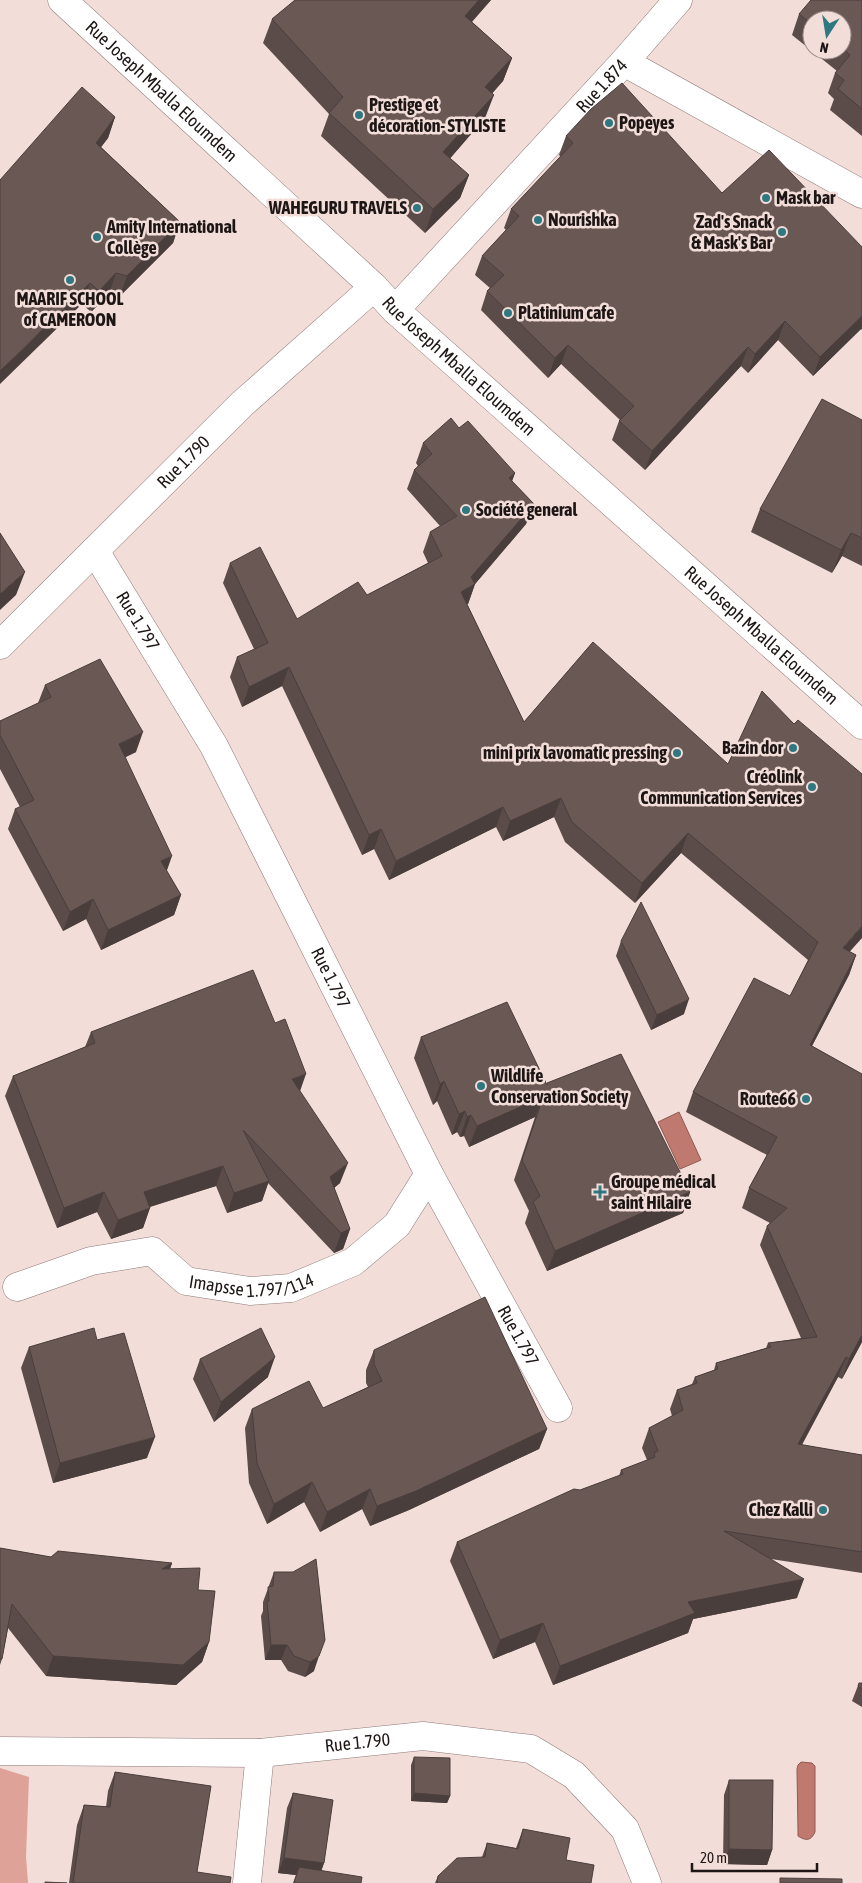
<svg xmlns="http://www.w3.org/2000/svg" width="862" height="1883" viewBox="0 0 862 1883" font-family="'Asap Condensed',sans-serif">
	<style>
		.green { fill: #dea299 }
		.water { fill: #c0796f; stroke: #8f5b54 }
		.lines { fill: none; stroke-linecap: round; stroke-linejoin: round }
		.minor-casing { stroke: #8e7b78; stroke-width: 29 }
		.secondary-casing { stroke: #8e7b78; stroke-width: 29 }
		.minor { stroke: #fff; stroke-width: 28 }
		.secondary { stroke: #fff; stroke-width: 28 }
		.wall { fill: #5b4c49; fill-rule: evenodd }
		.shaded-wall { fill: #4a3e3c }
		.building { fill: #6a5855; stroke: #4a3e3c }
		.poi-dot { fill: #2f7781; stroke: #f2ddd9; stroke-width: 2 }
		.labels { text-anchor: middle; stroke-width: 5; stroke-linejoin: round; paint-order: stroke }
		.street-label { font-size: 18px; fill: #1d1615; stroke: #f2ddd9 }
		.poi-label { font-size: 18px; font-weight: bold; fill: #1d1615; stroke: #f2ddd9; text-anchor: start }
	</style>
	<rect width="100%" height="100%" fill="#f2ddd9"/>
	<path class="green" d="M0 1768 29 1777 26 1857 28 1883H0Z"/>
	<path class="water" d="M679 1112 701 1160 680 1169 658 1122Z
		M801 1762 812 1763 815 1766V1832C811 1841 806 1841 798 1836V1831L797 1769 798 1765Z"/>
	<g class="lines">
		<g class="minor-casing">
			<g id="minor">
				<path d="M624 62 678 0"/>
				<path id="s1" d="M395 310 624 62 862 194"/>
				<path id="s2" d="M95 551 214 746 429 1174 558 1408"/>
				<path id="s3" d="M0 645 242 404 374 287"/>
				<path id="s4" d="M17 1287 91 1261 152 1251 186 1281 250 1291 291 1288 353 1262 397 1225 429 1174"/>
				<path id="s5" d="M0 1751 260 1753 423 1736 531 1749 574 1775 625 1829 647 1883"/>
				<path d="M247 1883 260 1753"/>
			</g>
		</g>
		<g class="secondary-casing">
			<g id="secondary">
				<path id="s6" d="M62 0 374 287 395 310 862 725"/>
			</g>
		</g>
		<use href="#minor" class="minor"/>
		<use href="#secondary" class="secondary"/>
	</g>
	<path class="wall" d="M295 0H491L472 22 512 58 503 81 492 93 485 118 450 158 469 175 460 198 425 233 321 136 329 114 263 43 272 19Z
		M862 0V136L830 110 834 99 828 93 835 73 837 71 792 35 799 14ZM812 20H842V50H812Z
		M115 117 108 138 101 147 180 222 173 243 120 296 109 294 91 312 82 304 0 180Z
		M566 136 722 193 862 247V330L861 329 813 376 778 340 748 373 741 366 645 470 612 440 619 421 620 420 561 364 548 378 481 310 487 291 490 288 475 275 482 256 506 230 504 228 511 209 561 157 559 155Z
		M862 420V566L842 556 832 573 751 532 760 509Z
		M459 428 515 473 512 481 534 504 526 524 475 584 468 604H467L524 722 593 642 850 952 856 955 849 975 812 1046 862 1074V1342L842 1379 838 1377 802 1445 862 1455V1573L771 1559 797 1598 693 1619 688 1633 553 1685 535 1642 493 1659 450 1561 457 1542 580 1490 619 1476 621 1470 647 1460 642 1448 649 1428 672 1416 670 1409 677 1390 692 1384 695 1377 714 1370 716 1363 766 1348 768 1343 801 1338 760 1245 767 1226 770 1223 742 1208 749 1188 767 1155 686 1112 693 1092 790 996 808 960 681 853 635 903 565 842 554 817 503 841 496 827 389 880 374 849 362 855 282 686 242 707 230 677 237 657 254 649 223 583 230 563 297 619 367 595 428 563 423 552 430 532 440 526 407 489 414 470 418 466 416 463 423 443Z
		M45 685 136 752 125 757 167 871 181 895 174 915 101 950 86 919 63 931 8 829 15 809 20 807 0 769V721L38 703Z
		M621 941 684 1014 651 1030 616 956Z
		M91 1032 300 1091 340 1183 334 1188 350 1229 343 1249 334 1253 268 1183 262 1201 227 1213 216 1186 150 1207 143 1228 111 1239 97 1212 57 1228 5 1096 13 1076 85 1047Z
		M421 1037 547 1085 690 1192 683 1213 547 1271 525 1223 529 1211 514 1180 535 1117 469 1147 464 1136 460 1137 457 1132 452 1135 437 1101 433 1105 414 1058Z
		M29 1347 147 1458 53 1483 21 1368Z
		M374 1350 547 1429 539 1449 409 1510 370 1526 362 1509 320 1532 304 1502 267 1524 249 1483 245 1428 252 1409 323 1408 368 1387 366 1383V1370Z
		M200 1359 268 1377 214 1422 193 1379Z
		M0 1548 51 1557 172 1563 170 1569 198 1590 209 1642 202 1662 176 1685 46 1676 8 1628 2 1659 0 1665Z
		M274 1572 314 1671 305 1677 288 1671 281 1660H265L261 1616 263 1611V1602Z
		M859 1683H862V1707L852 1701Z
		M414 1757 450 1796 447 1803 411 1801V1765Z
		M115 1772 197 1872 230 1883H69L77 1825 84 1805 106 1807 108 1791Z
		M729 1780 772 1850 767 1865 723 1864 724 1795Z
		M293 1793 324 1863 321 1871 361 1883H293L296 1875 278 1873 287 1808Z
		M523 1829 566 1860 591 1883H435L438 1876 482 1857 487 1843 516 1848Z"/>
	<path class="shaded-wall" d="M479 0H491L456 39 465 16Z
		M512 58 503 81 477 111 485 87Z
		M494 95 485 118 435 176 443 152Z
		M115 117 108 138 89 163 96 143Z
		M469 175 460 198 425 233 433 209Z
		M180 222 173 243 120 296 127 276Z
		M116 273 109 294 91 312 99 291Z
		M90 283 82 304 0 384V371Z
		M862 316V326L861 329 813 376 820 357Z
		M785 321 778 340 748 373 755 354Z
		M568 345 561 364 548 378 555 358Z
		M748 347 741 366 645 470 652 451Z
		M515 473 508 492 509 478Z
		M534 504 526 524 475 584 468 604 453 611 461 592 471 577Z
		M851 533 842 556 832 573 841 550Z
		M25 572 16 595 0 610V594Z
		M289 667 282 686 242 707 249 687Z
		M143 732 136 752 112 764 119 744Z
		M561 798 554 817 503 841 510 821Z
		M503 807 496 827 389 880 396 861Z
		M381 829 374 849 362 855 369 835Z
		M688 833 681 853 635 903 642 883Z
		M172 856 165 876 161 861Z
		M181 895 174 915 101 950 108 930Z
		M93 899 86 919 63 931 70 912Z
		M862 926V938L836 967 843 948Z
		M856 955 849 975 802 1065 810 1045Z
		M689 999 684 1014 651 1030 657 1015Z
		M306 1074 299 1094 292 1079Z
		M444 1081 437 1101 433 1105 440 1084Z
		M543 1097 535 1117 469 1147 477 1126Z
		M465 1111 457 1132 452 1135 459 1114Z
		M471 1115 464 1136 460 1137 467 1117Z
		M348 1163 340 1183 323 1197 330 1177Z
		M223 1166 216 1186 136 1211 144 1192Z
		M269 1181 262 1201 227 1213 234 1193Z
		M104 1192 97 1212 57 1228 64 1208Z
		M690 1192 683 1213 547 1271 555 1251Z
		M150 1208 143 1228 111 1239 118 1220Z
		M350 1229 343 1249 334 1253 341 1233Z
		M862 1335V1342L842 1379 849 1359Z
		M275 1357 268 1377 214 1422 221 1402Z
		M846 1357 838 1377 791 1464 798 1444Z
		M547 1429 539 1449 409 1510 370 1526 377 1506Z
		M155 1437 147 1458 53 1483 60 1463Z
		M312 1482 304 1502 267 1524 274 1504Z
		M370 1489 362 1509 320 1532 327 1512Z
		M172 1563 165 1583 162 1569Z
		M804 1579 797 1598 693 1619 688 1633 553 1685 560 1666 688 1602Z
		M543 1623 535 1642 493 1659 500 1640Z
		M209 1642 202 1662 176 1685 46 1676 53 1656Z
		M271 1645H287L281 1660H265Z
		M319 1656 314 1671 305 1677 310 1662Z
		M414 1793 450 1796 447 1803 411 1801Z
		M729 1849 772 1850 767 1865 723 1864Z
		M284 1858 324 1863 319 1878 299 1867 296 1875 278 1873Z"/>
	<path class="building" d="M295 0H479L465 16 512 58 485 87 494 95 443 152 469 175 433 209 329 113 343 97 272 19Z
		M811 0H862V109L838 89 844 80 835 73 850 55 842 48V20H812V24L799 14Z
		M622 83 722 193 769 150 862 247V316L820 357 785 321 755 354 748 347 652 451 619 421 634 406 568 345 555 358 487 291 504 275 482 256 519 216 511 209 573 143 566 136 591 109Z
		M82 87 115 117 96 143 180 222 127 276 116 273 99 291 90 283 0 371V180Z
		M822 399 862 420V538L851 533 841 550 760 509Z
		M451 418 459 428 468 421 515 473 509 478 534 504 471 577 475 584 461 592 524 722 593 642 728 764 762 691 794 724 798 720 862 774V926L843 948 856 955 810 1045 862 1074V1335L849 1359 846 1357 798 1444 862 1455V1552L724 1531 804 1579 688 1602 695 1613 560 1666 543 1623 500 1640 457 1542 574 1489 580 1490 623 1474 621 1470 655 1457 654 1453 658 1451 649 1428 683 1410 677 1390 697 1383 695 1377 718 1369 716 1363 771 1347 768 1343 817 1337 767 1226 787 1208 749 1188 777 1137 693 1092 754 978 790 996 818 942 688 833 642 883 572 822 561 798 510 821 503 807 396 861 381 829 369 835 289 667 249 687 237 657 268 643 230 563 260 547 297 619 358 582 367 595 442 556 430 532 457 516 414 470 432 454 423 443Z
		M0 533 25 572 0 594Z
		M100 659 143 732 119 744 172 856 161 861 181 895 108 930 93 899 70 912 15 809 34 800 0 735V721L51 697 45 685Z
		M641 902 689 999 657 1015 621 941Z
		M253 970 275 1023 285 1019 306 1074 292 1079 348 1163 330 1177 350 1229 341 1233 243 1130 269 1181 234 1193 223 1166 144 1192 150 1208 118 1220 104 1192 64 1208 13 1076 95 1043 91 1032Z
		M507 1002 547 1085V1083L621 1054 690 1192 555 1251 533 1202 540 1196 522 1160 543 1097 477 1126 471 1115 467 1117 465 1111 459 1114 444 1081 440 1084 421 1037Z
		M485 1297 547 1429 416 1491 377 1506 370 1489 327 1512 312 1482 274 1504 257 1463 252 1409 309 1381 323 1408 382 1381 374 1364V1350Z
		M94 1328 97 1340 124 1333 155 1437 60 1463 29 1347Z
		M261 1328 275 1357 221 1402 200 1359Z
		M0 1548 51 1557 58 1551 172 1563 162 1569 200 1568 198 1590 215 1591 209 1642 183 1665 53 1656 12 1604 2 1659H0Z
		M316 1559 325 1640 319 1656 310 1662 294 1656 287 1645H271L267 1601H269L268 1587 273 1586 274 1572H293Z
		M859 1683H862V1689L858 1686Z
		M414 1757 450 1758V1796L414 1793Z
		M115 1772 211 1786 197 1872 231 1877 230 1883H73L84 1805 110 1807Z
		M729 1780H773L772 1850 729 1849Z
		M293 1793 333 1800 324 1863 284 1858Z
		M523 1829 570 1838 566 1860 594 1865 591 1883H437L438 1876 457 1858 485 1857 487 1843 518 1849Z
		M299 1867 362 1877 361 1883H294Z
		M780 1878 842 1879V1883H780Z
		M45 1882 67 1883H45Z"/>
	<g class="poi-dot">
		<circle cx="359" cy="115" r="5"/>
		<circle cx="609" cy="123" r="5"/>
		<circle cx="766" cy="198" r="5"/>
		<circle cx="417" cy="208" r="5"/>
		<circle cx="538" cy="220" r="5"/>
		<circle cx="782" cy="232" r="5"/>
		<circle cx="97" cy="237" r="5"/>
		<circle cx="70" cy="280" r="5"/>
		<circle cx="508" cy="313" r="5"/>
		<circle cx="466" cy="510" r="5"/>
		<circle cx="793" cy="748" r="5"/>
		<circle cx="677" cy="753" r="5"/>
		<circle cx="812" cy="787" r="5"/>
		<circle cx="481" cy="1086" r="5"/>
		<circle cx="806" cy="1099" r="5"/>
		<path d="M597.5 1184.5h5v5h5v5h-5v5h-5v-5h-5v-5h5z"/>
		<circle cx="823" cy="1510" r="5"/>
	</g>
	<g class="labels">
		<g class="street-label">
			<text dy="6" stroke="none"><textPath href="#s6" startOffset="135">Rue Joseph Mballa Eloumdem</textPath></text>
			<text dy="6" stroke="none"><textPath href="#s1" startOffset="305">Rue 1.874</textPath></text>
			<text dy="6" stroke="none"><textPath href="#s6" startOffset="540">Rue Joseph Mballa Eloumdem</textPath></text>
			<text dy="6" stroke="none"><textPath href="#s3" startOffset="259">Rue 1.790</textPath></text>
			<text dy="6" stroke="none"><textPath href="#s2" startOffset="82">Rue 1.797</textPath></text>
			<text dy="6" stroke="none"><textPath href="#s6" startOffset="945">Rue Joseph Mballa Eloumdem</textPath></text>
			<text dy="6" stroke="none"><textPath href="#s2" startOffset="488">Rue 1.797</textPath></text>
			<text dy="6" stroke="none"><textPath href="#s4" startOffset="252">Imapsse 1.797/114</textPath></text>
			<text dy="6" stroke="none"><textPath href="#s2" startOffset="892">Rue 1.797</textPath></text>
			<text dy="6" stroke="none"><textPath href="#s5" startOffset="358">Rue 1.790</textPath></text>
		</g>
		<g class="poi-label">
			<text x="369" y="111">Prestige et<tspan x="369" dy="21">décoration- STYLISTE</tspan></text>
			<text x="619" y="129">Popeyes</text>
			<text x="776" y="204">Mask bar</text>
			<text x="407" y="214" text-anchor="end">WAHEGURU TRAVELS</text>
			<text x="548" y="226">Nourishka</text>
			<text x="772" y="228" text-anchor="end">Zad's Snack<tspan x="772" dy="21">&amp; Mask's Bar</tspan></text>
			<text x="107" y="233">Amity International<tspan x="107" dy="21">Collège</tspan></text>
			<text x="70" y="305" text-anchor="middle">MAARIF SCHOOL<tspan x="70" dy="21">of CAMEROON</tspan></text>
			<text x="518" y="319">Platinium cafe</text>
			<text x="476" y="516">Société general</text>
			<text x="783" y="754" text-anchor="end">Bazin dor</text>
			<text x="667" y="759" text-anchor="end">mini prix lavomatic pressing</text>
			<text x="802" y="783" text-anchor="end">Créolink<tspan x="802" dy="21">Communication Services</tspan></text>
			<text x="491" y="1082">Wildlife<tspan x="491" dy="21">Conservation Society</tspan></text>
			<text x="796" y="1105" text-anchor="end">Route66</text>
			<text x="611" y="1188">Groupe médical<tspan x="611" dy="21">saint Hilaire</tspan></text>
			<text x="813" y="1516" text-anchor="end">Chez Kalli</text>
		</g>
	</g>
	<g transform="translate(827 35) rotate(192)"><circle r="24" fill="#f2ddd9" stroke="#9d8d8b"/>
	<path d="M0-4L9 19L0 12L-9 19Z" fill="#2f7781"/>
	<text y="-8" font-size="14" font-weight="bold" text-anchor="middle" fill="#1d1615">N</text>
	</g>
	<path d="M692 1863v8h125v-8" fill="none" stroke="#1d1615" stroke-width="2.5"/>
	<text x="700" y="1863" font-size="15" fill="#1d1615" stroke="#f2ddd9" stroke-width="4" paint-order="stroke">20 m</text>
</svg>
